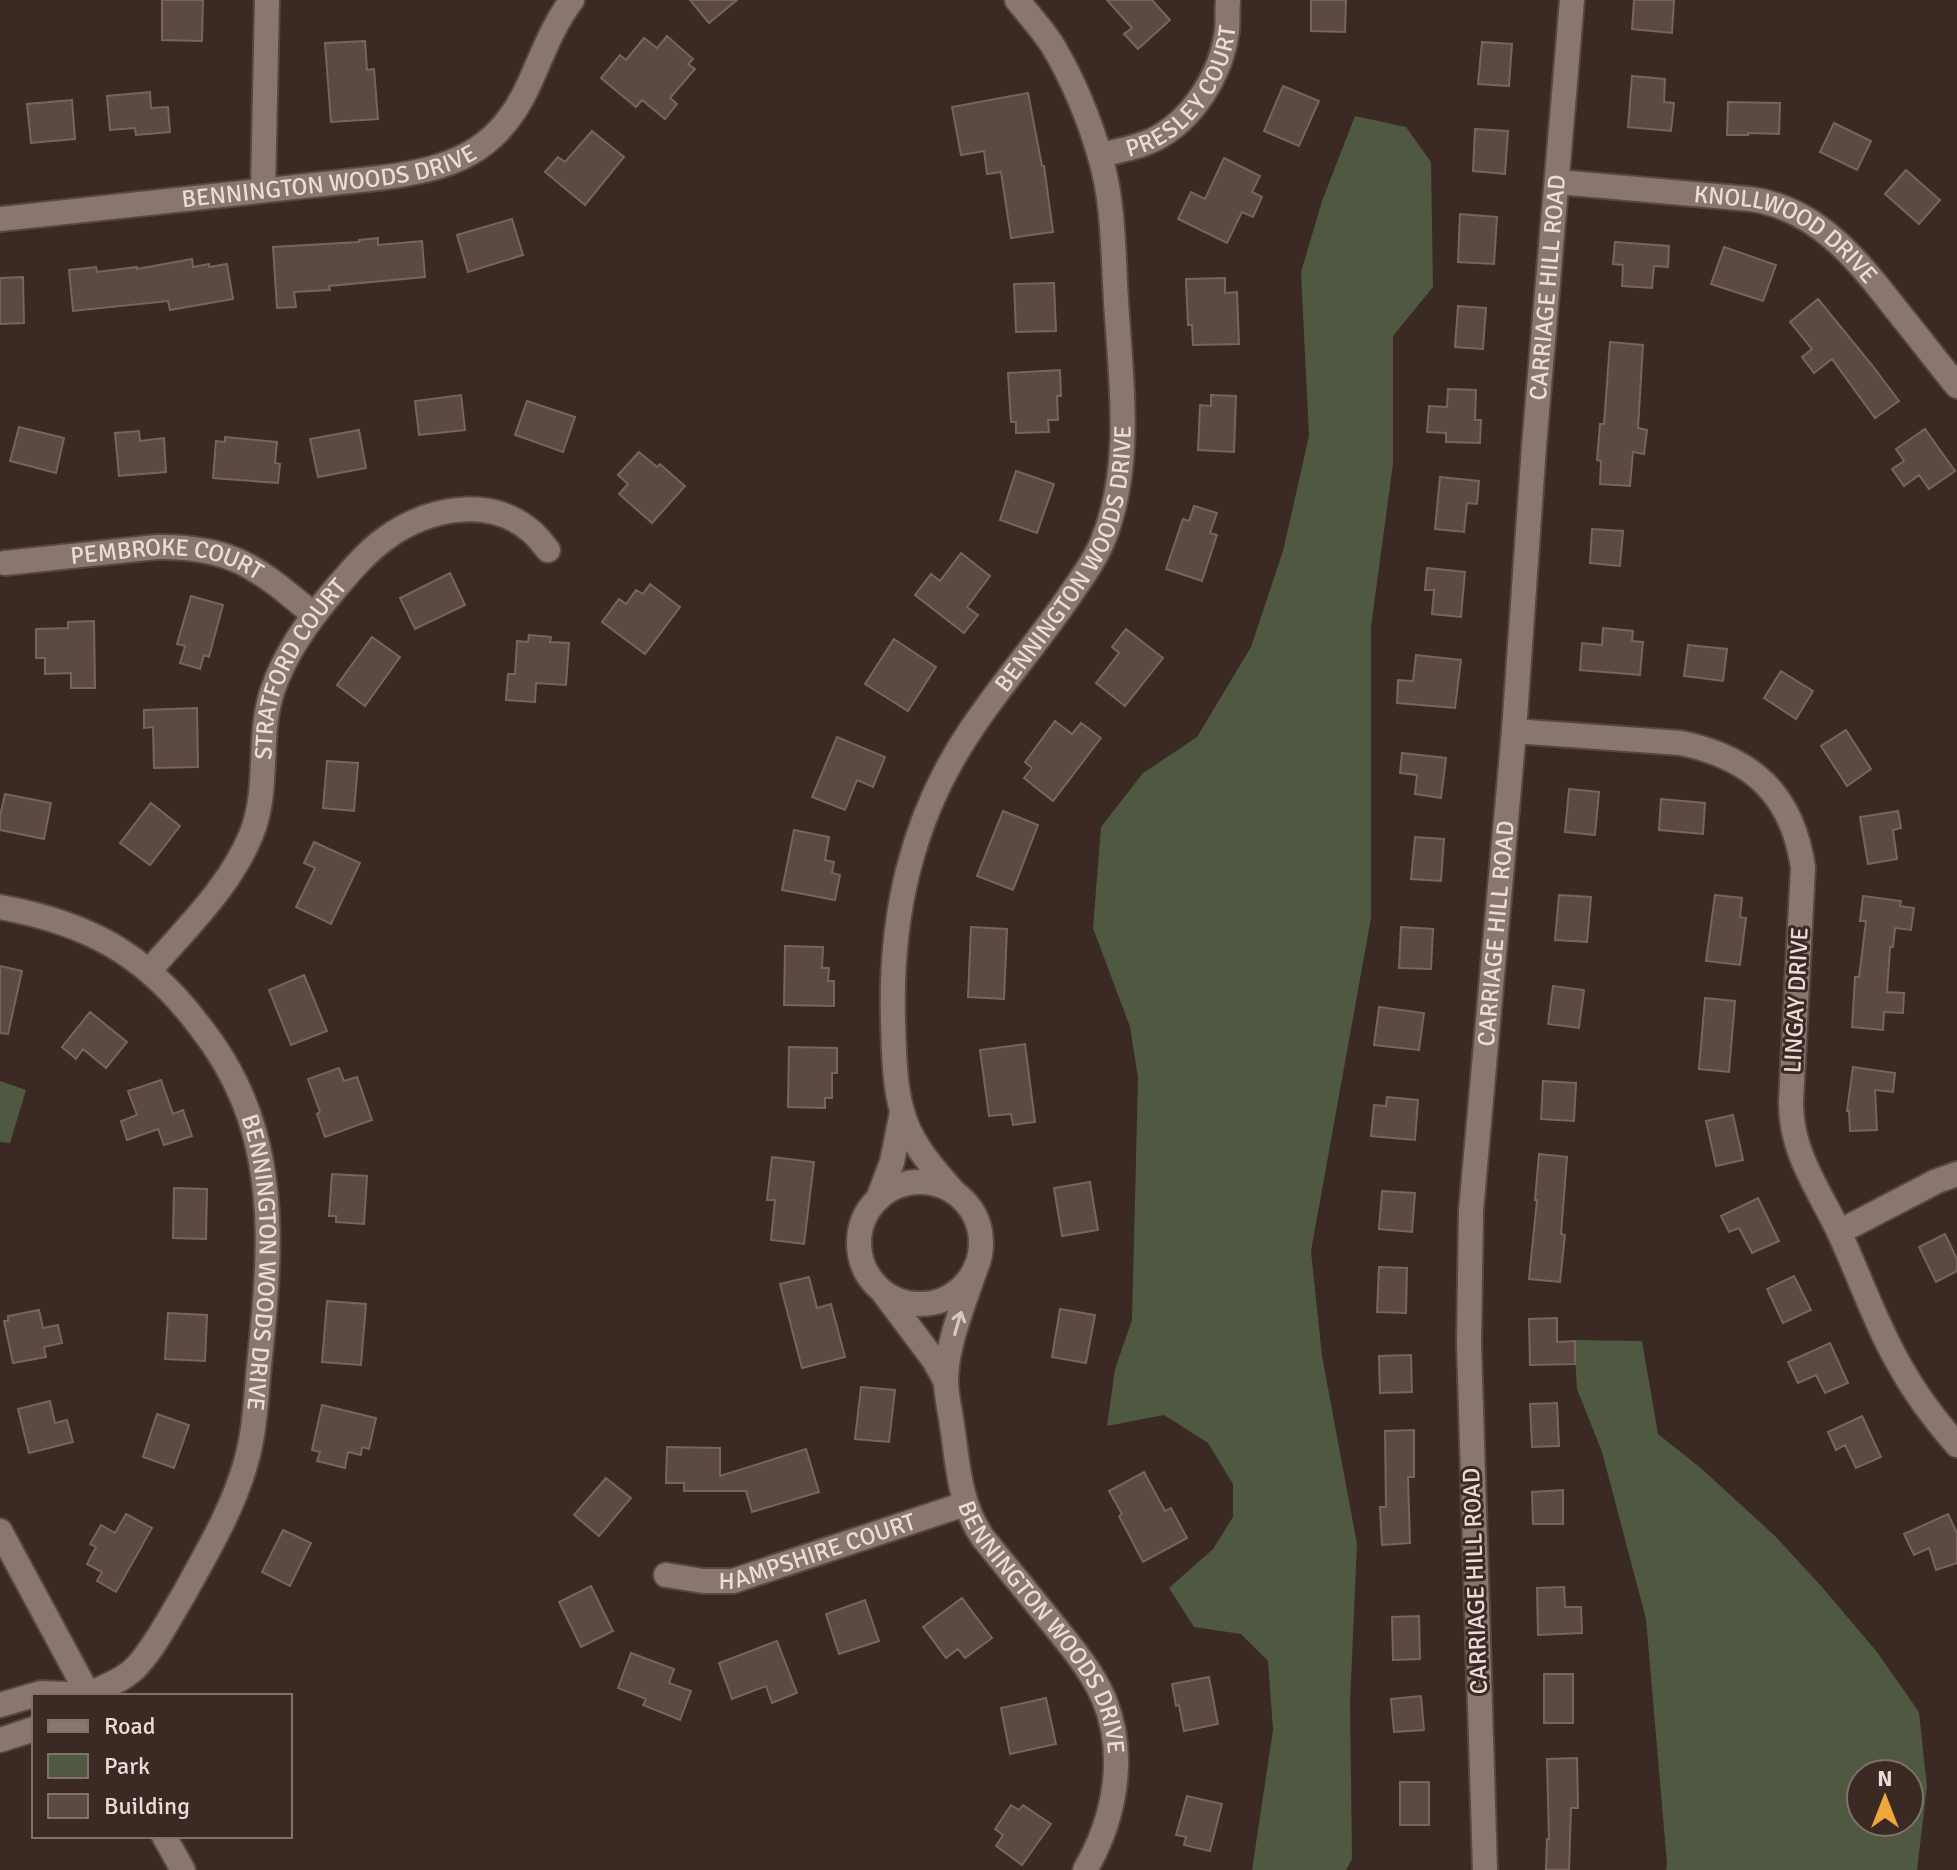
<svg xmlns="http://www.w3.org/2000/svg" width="1957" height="1870" viewBox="0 0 1957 1870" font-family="Signika,sans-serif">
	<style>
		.green { fill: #4f5841; fill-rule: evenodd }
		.building { fill: #5c4942; stroke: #78645c; stroke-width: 2 }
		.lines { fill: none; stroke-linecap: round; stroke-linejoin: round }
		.street-casing { stroke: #554741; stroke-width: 28 }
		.street { stroke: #8a766e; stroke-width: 24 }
		.oneway { stroke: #d5c8c3 }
		.labels { text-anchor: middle; stroke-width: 6; stroke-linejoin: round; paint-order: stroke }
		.street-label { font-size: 24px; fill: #e8ddd8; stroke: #3b2923 }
	</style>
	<rect width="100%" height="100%" fill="#3b2923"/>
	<path class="green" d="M1355 116 1406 127 1431 162 1433 287 1393 336V464L1371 627V918L1311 1251 1322 1356 1357 1544 1350 1703 1352 1859 1346 1870H1252L1273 1730 1268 1661 1241 1634 1194 1627 1169 1588 1213 1549 1233 1517V1484L1208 1443 1164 1415 1107 1426 1115 1369 1132 1320 1138 1078 1130 1027 1093 928 1101 827 1143 773 1197 737 1251 647 1283 551 1309 436 1301 272 1322 201Z
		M0 1081 26 1090 10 1143 0 1142Z
		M1574 1340 1642 1341 1658 1434 1702 1469 1775 1536 1822 1587 1877 1652 1919 1712 1927 1787 1917 1870H1666L1667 1864 1646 1619 1602 1452 1577 1389ZM1861 1774H1909V1822H1861Z"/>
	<path class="building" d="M162 0H203L202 41 162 40Z
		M690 0H737L709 23Z
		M1107 0H1152L1170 20 1138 49 1124 34 1132 28Z
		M1311 0H1346L1345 32 1311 31Z
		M1634 0H1674L1672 33 1632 29Z
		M667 36 693 59 688 64 695 69 670 98 677 104 665 119 642 100 636 107 601 78 620 55 626 60 644 38 657 48Z
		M365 41 367 70 374 69 378 119 331 122 325 43Z
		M1482 42 1512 44 1509 86 1478 84Z
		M1632 76 1665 79 1664 102 1674 103 1671 131 1628 127Z
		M1283 86 1319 101 1299 146 1264 131Z
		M150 92 151 108 168 107 170 132 136 135 135 128 110 130 107 96Z
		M1028 93 1042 166H1044L1053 232 1011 238 1001 172 987 174 984 151 961 155 952 107Z
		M72 100 75 139 31 143 27 104Z
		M1728 102 1780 103 1779 134 1748 133V135H1727Z
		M1834 123 1871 141 1857 170 1820 152Z
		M1475 129 1508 131 1505 174 1473 171Z
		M592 131 624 157 585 205 545 172 558 157 565 162Z
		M1224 158 1260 176 1252 192 1262 197 1253 217 1242 212 1227 243 1178 219 1191 192 1205 199Z
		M1906 170 1940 200 1919 224 1885 194Z
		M1460 214 1497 217 1494 264 1458 262Z
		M512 219 523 255 468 272 457 235Z
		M378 238V245L422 241 425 277 329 286 330 290 294 292 296 307 277 308 273 247 359 242V240Z
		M1615 242 1669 246 1668 267 1654 266 1652 288 1622 286 1623 265 1613 264Z
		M1724 247 1776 265 1763 301 1711 284Z
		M192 259 193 267 209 264V267L227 264 233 299 170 310 168 301 73 311 69 270 96 267 97 272 137 267V269Z
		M23 277 24 323 0 324V278Z
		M1225 278V293L1237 292 1239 344 1193 345 1192 325H1188L1186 279Z
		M1054 283 1056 331 1016 332 1014 284Z
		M1818 299 1872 365 1899 401 1875 418 1832 359 1814 373 1802 357 1812 349 1790 322Z
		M1458 306 1486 308 1483 349 1455 347Z
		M1610 342 1643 345 1638 428 1647 430 1644 454 1633 452 1630 486 1600 484 1601 461 1597 460 1600 424H1604Z
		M1060 370 1061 396H1057L1058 420H1048L1049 432 1016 433V422H1011L1008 373Z
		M1448 389 1476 390 1475 420H1481L1480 443 1446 442V433L1427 432 1429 406 1447 407Z
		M461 395 465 430 419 435 415 401Z
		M1211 395 1236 396 1234 452 1198 450 1200 405 1211 406Z
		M527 401 575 417 563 452 515 435Z
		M19 427 64 438 56 473 10 461Z
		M1925 429 1955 471 1929 489 1919 475 1904 486 1892 469 1904 461 1896 449Z
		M359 430 366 468 318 477 310 439Z
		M139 431 140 441 164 438 166 472 119 476 115 433Z
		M225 437 277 442 275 463 280 464 278 483 213 478 216 441 225 442Z
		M639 452 657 467 660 464 685 486 652 523 619 494 628 484 618 475Z
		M1016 471 1054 484 1037 533 1000 520Z
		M1440 477 1479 481 1477 504 1467 503 1464 532 1435 529Z
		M1194 506 1217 513 1210 533 1217 535 1202 581 1166 569 1183 519 1189 521Z
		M1592 529 1623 531 1620 566 1590 563Z
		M961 553 990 576 967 607 978 615 964 633 915 595 931 574 940 581Z
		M1427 568 1465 572 1461 617 1432 614 1434 590H1425Z
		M450 573 465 605 415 629 400 598Z
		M650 584 680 607 645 654 602 622 619 599 626 604 636 590 643 594Z
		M191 596 223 605 209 657 204 655 200 669 180 663 185 646 177 644Z
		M94 621 95 688H71V673L45 674V658H36V629L68 628V622Z
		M1603 628 1633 631 1632 641 1643 642 1640 675 1580 670 1582 643 1602 645Z
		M1126 629 1163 658 1125 706 1096 683 1119 653 1112 647Z
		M529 635 551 637 550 642 569 643 566 685 536 683 535 702 506 700 508 674H515L517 641 528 642Z
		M372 637 400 657 365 706 337 685Z
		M894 639 936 667 908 711 865 684Z
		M1688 645 1727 649 1723 681 1684 676Z
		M1416 655 1461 660 1455 708 1397 703 1398 680 1413 681Z
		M1781 671 1813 691 1796 719 1764 698Z
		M197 708 198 767 154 768 153 727 144 728V710Z
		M1055 721 1072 734 1081 723 1101 738 1053 801 1024 778 1032 768 1025 762Z
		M1846 730 1871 769 1847 786 1821 746Z
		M837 737 885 757 873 787 857 780 845 810 812 797Z
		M1402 753 1446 758 1441 798 1415 794 1417 775 1400 773Z
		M327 761 358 763 354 811 323 808Z
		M1569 789 1599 792 1595 835 1565 832Z
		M5 794 51 803 44 839 0 830V816Z
		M1661 799 1705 803 1703 834 1659 830Z
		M151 803 180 826 150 865 120 843Z
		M1003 811 1038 825 1013 890 977 876Z
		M1898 811 1901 828 1893 830 1897 859 1868 864 1860 817Z
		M794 830 829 837 825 860 834 862 832 873 840 875 835 900 782 890Z
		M1415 837 1444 839 1441 881 1411 879Z
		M314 842 360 863 331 924 296 907 315 868 304 863Z
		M1559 895 1591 897 1587 942 1555 940Z
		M1715 895 1742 898 1740 917 1746 918 1740 965 1706 961Z
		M1863 896 1901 901 1900 906 1914 908 1911 930 1895 928 1893 947H1890L1887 992 1904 993 1903 1013 1884 1012 1883 1030 1852 1027 1855 977H1859L1866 921H1860Z
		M971 927 1007 929 1004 999 968 997Z
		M1401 927 1433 929 1431 969 1399 968Z
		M785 946 823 947 822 968H829L828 981H834V1006L784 1005Z
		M0 966 22 971 8 1034 0 1033Z
		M304 975 327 1031 291 1045 269 990Z
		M1553 986 1584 990 1579 1028 1548 1024Z
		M1705 998 1735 1001 1729 1072 1699 1069Z
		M1379 1007 1424 1013 1419 1050 1374 1045Z
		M90 1012 127 1042 106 1068 83 1049 76 1059 62 1047Z
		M1025 1044 1035 1122 1013 1125 1011 1114 989 1116 980 1050Z
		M789 1047 837 1048V1073H832V1098H825V1108L788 1107Z
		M1853 1067 1895 1073 1893 1092 1875 1090 1877 1130 1850 1131 1849 1111H1847Z
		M339 1068 344 1081 357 1077 372 1120 325 1137 317 1114 320 1112 308 1079Z
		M161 1080 173 1114 183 1110 192 1136 164 1145 158 1129 127 1140 121 1121 137 1115 128 1091Z
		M1543 1081 1576 1083 1574 1121 1541 1119Z
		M1387 1097 1418 1100 1415 1140 1371 1136 1374 1105 1386 1106Z
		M1733 1115 1743 1160 1716 1166 1706 1121Z
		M1539 1154 1567 1157 1561 1234 1565 1235 1560 1282 1529 1279 1537 1200H1535Z
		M772 1157 814 1162 804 1244 771 1240 775 1200H767Z
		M332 1174 367 1176 364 1224 336 1222V1216H329Z
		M1090 1182 1098 1230 1062 1236 1054 1188Z
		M174 1188 207 1189 206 1239 173 1238Z
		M1382 1191 1415 1193 1412 1232 1379 1229Z
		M1758 1198 1779 1241 1752 1253 1739 1228 1729 1232 1721 1216Z
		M1945 1234 1957 1259V1271L1936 1282 1919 1247Z
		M1379 1267 1407 1268 1406 1313 1377 1312Z
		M1794 1276 1811 1310 1783 1323 1767 1289Z
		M809 1277 817 1308 831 1304 845 1357 802 1368 780 1284Z
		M327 1301 366 1304 361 1365 322 1362Z
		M1060 1309 1095 1315 1086 1363 1052 1357Z
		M39 1310 43 1328 58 1325 62 1343 44 1347 46 1357 13 1363 4 1321H8V1316Z
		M168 1313 207 1315 205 1361 165 1359Z
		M1557 1318V1342L1575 1341V1364L1530 1365 1529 1319Z
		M1830 1343 1848 1383 1825 1393 1816 1375 1798 1383 1788 1362Z
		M1411 1355 1412 1392 1380 1393 1379 1356Z
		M861 1387 895 1390 889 1442 855 1439Z
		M50 1401 55 1423 67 1420 73 1442 29 1453 18 1409Z
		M1557 1403 1559 1446 1532 1447 1530 1404Z
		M322 1405 376 1418 369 1449 362 1447 361 1455 348 1452 345 1468 317 1461 320 1452 312 1450Z
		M157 1414 189 1425 174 1468 143 1457Z
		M1862 1416 1881 1457 1856 1468 1845 1445 1836 1450 1828 1432Z
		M1414 1430V1477H1408L1410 1543 1382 1545 1380 1507H1386L1385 1431Z
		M667 1447 720 1448V1476L806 1449 819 1492 752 1512 746 1491H684V1483H666Z
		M1144 1472 1165 1511 1171 1508 1187 1538 1143 1562 1119 1516 1122 1514 1109 1491Z
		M606 1478 631 1498 599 1536 574 1515Z
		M1563 1490V1524H1533L1532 1492Z
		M126 1514 152 1528 116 1592 97 1581 102 1572 87 1564 96 1547 90 1544 101 1525 115 1533Z
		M1948 1514 1957 1533V1563L1936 1570 1929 1548 1914 1555 1904 1534Z
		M283 1530 311 1543 290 1586 262 1572Z
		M591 1586 613 1631 581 1647 559 1602Z
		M1564 1587 1565 1607H1581L1582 1633 1538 1635 1537 1588Z
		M962 1598 992 1638 965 1658 958 1649 946 1658 923 1627Z
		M865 1600 879 1641 839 1654 826 1614Z
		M1419 1616 1420 1659 1393 1660 1392 1617Z
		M777 1641 797 1693 772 1703 766 1686 732 1699 719 1663Z
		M631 1653 674 1669 669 1683 691 1691 680 1720 643 1705 646 1699 618 1688Z
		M1544 1674H1573V1723H1544Z
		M1209 1677 1218 1724 1184 1731 1179 1705 1176 1706 1172 1684Z
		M1421 1696 1424 1730 1394 1732 1391 1699Z
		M1046 1698 1056 1744 1010 1754 1001 1708Z
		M1577 1758 1578 1808H1571L1569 1870H1546L1547 1839H1549L1547 1759Z
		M1400 1782H1429V1825H1400Z
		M1187 1796 1222 1804 1210 1851 1184 1845 1186 1837 1176 1835Z
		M1011 1805 1019 1810 1023 1805 1051 1824 1022 1865 996 1846 1003 1835 995 1829Z"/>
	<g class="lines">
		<g class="street-casing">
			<g id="street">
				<path id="s1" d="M1100 155C1118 151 1136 148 1153 140 1193 120 1221 75 1227 31 1228 21 1227 10 1228 0"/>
				<path id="s2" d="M1558 182 1750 199C1816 208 1856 258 1895 308 1916 334 1936 360 1957 386"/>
				<path d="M263 190 267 0"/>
				<path id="s3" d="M0 219 379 178C451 169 499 153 530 82 543 53 553 25 572 0"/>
				<path id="s4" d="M5 563 157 547C233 546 259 569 314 615"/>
				<path d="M1514 731 1681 743C1752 758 1792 794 1803 867L1791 1101C1790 1151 1818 1188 1839 1232 1859 1275 1876 1325 1900 1366 1916 1395 1935 1420 1957 1445"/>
				<path id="s5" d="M0 907C87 923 144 953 198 1024 217 1048 233 1074 244 1102 278 1186 268 1279 259 1366 256 1398 255 1431 246 1462 233 1509 207 1552 184 1594 170 1617 156 1645 138 1665 124 1681 104 1686 86 1696"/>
				<path id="s6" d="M150 970C186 928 229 888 251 835 270 789 257 738 272 692 284 655 307 623 331 594 348 574 365 553 386 538 428 508 490 495 532 532 538 537 543 544 548 550"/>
				<circle cx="920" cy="1243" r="61"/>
				<path id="s7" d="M954 1192C933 1168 910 1143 902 1111 894 1083 894 1050 893 1021 890 916 911 819 970 731 1001 684 1039 641 1070 595 1081 579 1093 563 1101 545 1134 469 1121 382 1116 301 1113 254 1114 205 1101 160 1090 121 1073 80 1053 46 1043 30 1029 15 1017 0"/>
				<path d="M878 1199 892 1162 902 1112"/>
				<path d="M1839 1232 1937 1181 1957 1174"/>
				<path id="s8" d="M976 1267C965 1301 946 1344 946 1381 946 1395 950 1411 952 1425 958 1465 959 1503 983 1538 1005 1565 1027 1592 1049 1619 1069 1644 1091 1669 1104 1699 1127 1755 1115 1819 1085 1870"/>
				<path d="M883 1292 934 1360 946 1382"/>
				<path d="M0 1531 89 1696"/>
				<path id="s9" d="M666 1575 703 1581H733L965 1504"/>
				<path d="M0 1705 41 1693 88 1695"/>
				<path d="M0 1740 34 1729"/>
				<path d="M164 1836 183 1870"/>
				<path id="s10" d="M1485 1870 1469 1344 1471 1211 1514 731 1534 446 1572 0"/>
			</g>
		</g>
		<use href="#street" class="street"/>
	</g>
	<defs><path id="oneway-shaft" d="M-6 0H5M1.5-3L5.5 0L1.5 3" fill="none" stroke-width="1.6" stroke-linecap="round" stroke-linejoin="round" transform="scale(2)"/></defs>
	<use class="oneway" href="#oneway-shaft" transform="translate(958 1323) rotate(-74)"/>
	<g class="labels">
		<g class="street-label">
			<text dy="8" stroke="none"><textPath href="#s1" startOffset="112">PRESLEY COURT</textPath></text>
			<text dy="8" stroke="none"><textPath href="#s3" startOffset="332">BENNINGTON WOODS DRIVE</textPath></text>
			<text dy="8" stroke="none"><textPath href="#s2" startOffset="240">KNOLLWOOD DRIVE</textPath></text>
			<text dy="8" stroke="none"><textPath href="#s10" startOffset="1586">CARRIAGE HILL ROAD</textPath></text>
			<text dy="8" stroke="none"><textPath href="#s7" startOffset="694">BENNINGTON WOODS DRIVE</textPath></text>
			<text dy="8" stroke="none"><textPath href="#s4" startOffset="164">PEMBROKE COURT</textPath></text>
			<text dy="8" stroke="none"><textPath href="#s6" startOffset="346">STRATFORD COURT</textPath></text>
			<text dy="8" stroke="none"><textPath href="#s10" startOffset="938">CARRIAGE HILL ROAD</textPath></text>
			<text transform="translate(1796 1000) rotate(-87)" y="8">LINGAY DRIVE</text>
			<text dy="8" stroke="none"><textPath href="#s5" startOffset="490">BENNINGTON WOODS DRIVE</textPath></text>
			<text dy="8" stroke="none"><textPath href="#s9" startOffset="156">HAMPSHIRE COURT</textPath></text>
			<text transform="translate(1475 1581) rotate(-92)" y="8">CARRIAGE HILL ROAD</text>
			<text dy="8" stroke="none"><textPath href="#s8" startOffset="390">BENNINGTON WOODS DRIVE</textPath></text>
		</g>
	</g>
	<rect x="32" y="1694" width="260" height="144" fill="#3b2923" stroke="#80716b" stroke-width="2"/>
	<rect x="48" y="1720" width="40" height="12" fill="#8a766e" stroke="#80716b" stroke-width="2"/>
	<text x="104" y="1734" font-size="24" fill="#e8ddd8">Road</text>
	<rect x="48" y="1754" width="40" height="24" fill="#4f5841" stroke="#80716b" stroke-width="2"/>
	<text x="104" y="1774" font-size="24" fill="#e8ddd8">Park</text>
	<rect x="48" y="1794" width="40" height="24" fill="#5c4942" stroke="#80716b" stroke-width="2"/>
	<text x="104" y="1814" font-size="24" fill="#e8ddd8">Building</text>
	<g transform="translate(1885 1798)"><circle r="38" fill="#3b2923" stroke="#80716b" stroke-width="2"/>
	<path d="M0-6L14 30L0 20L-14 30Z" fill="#efa73d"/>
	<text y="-12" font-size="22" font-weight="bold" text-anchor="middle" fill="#e8ddd8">N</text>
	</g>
</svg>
